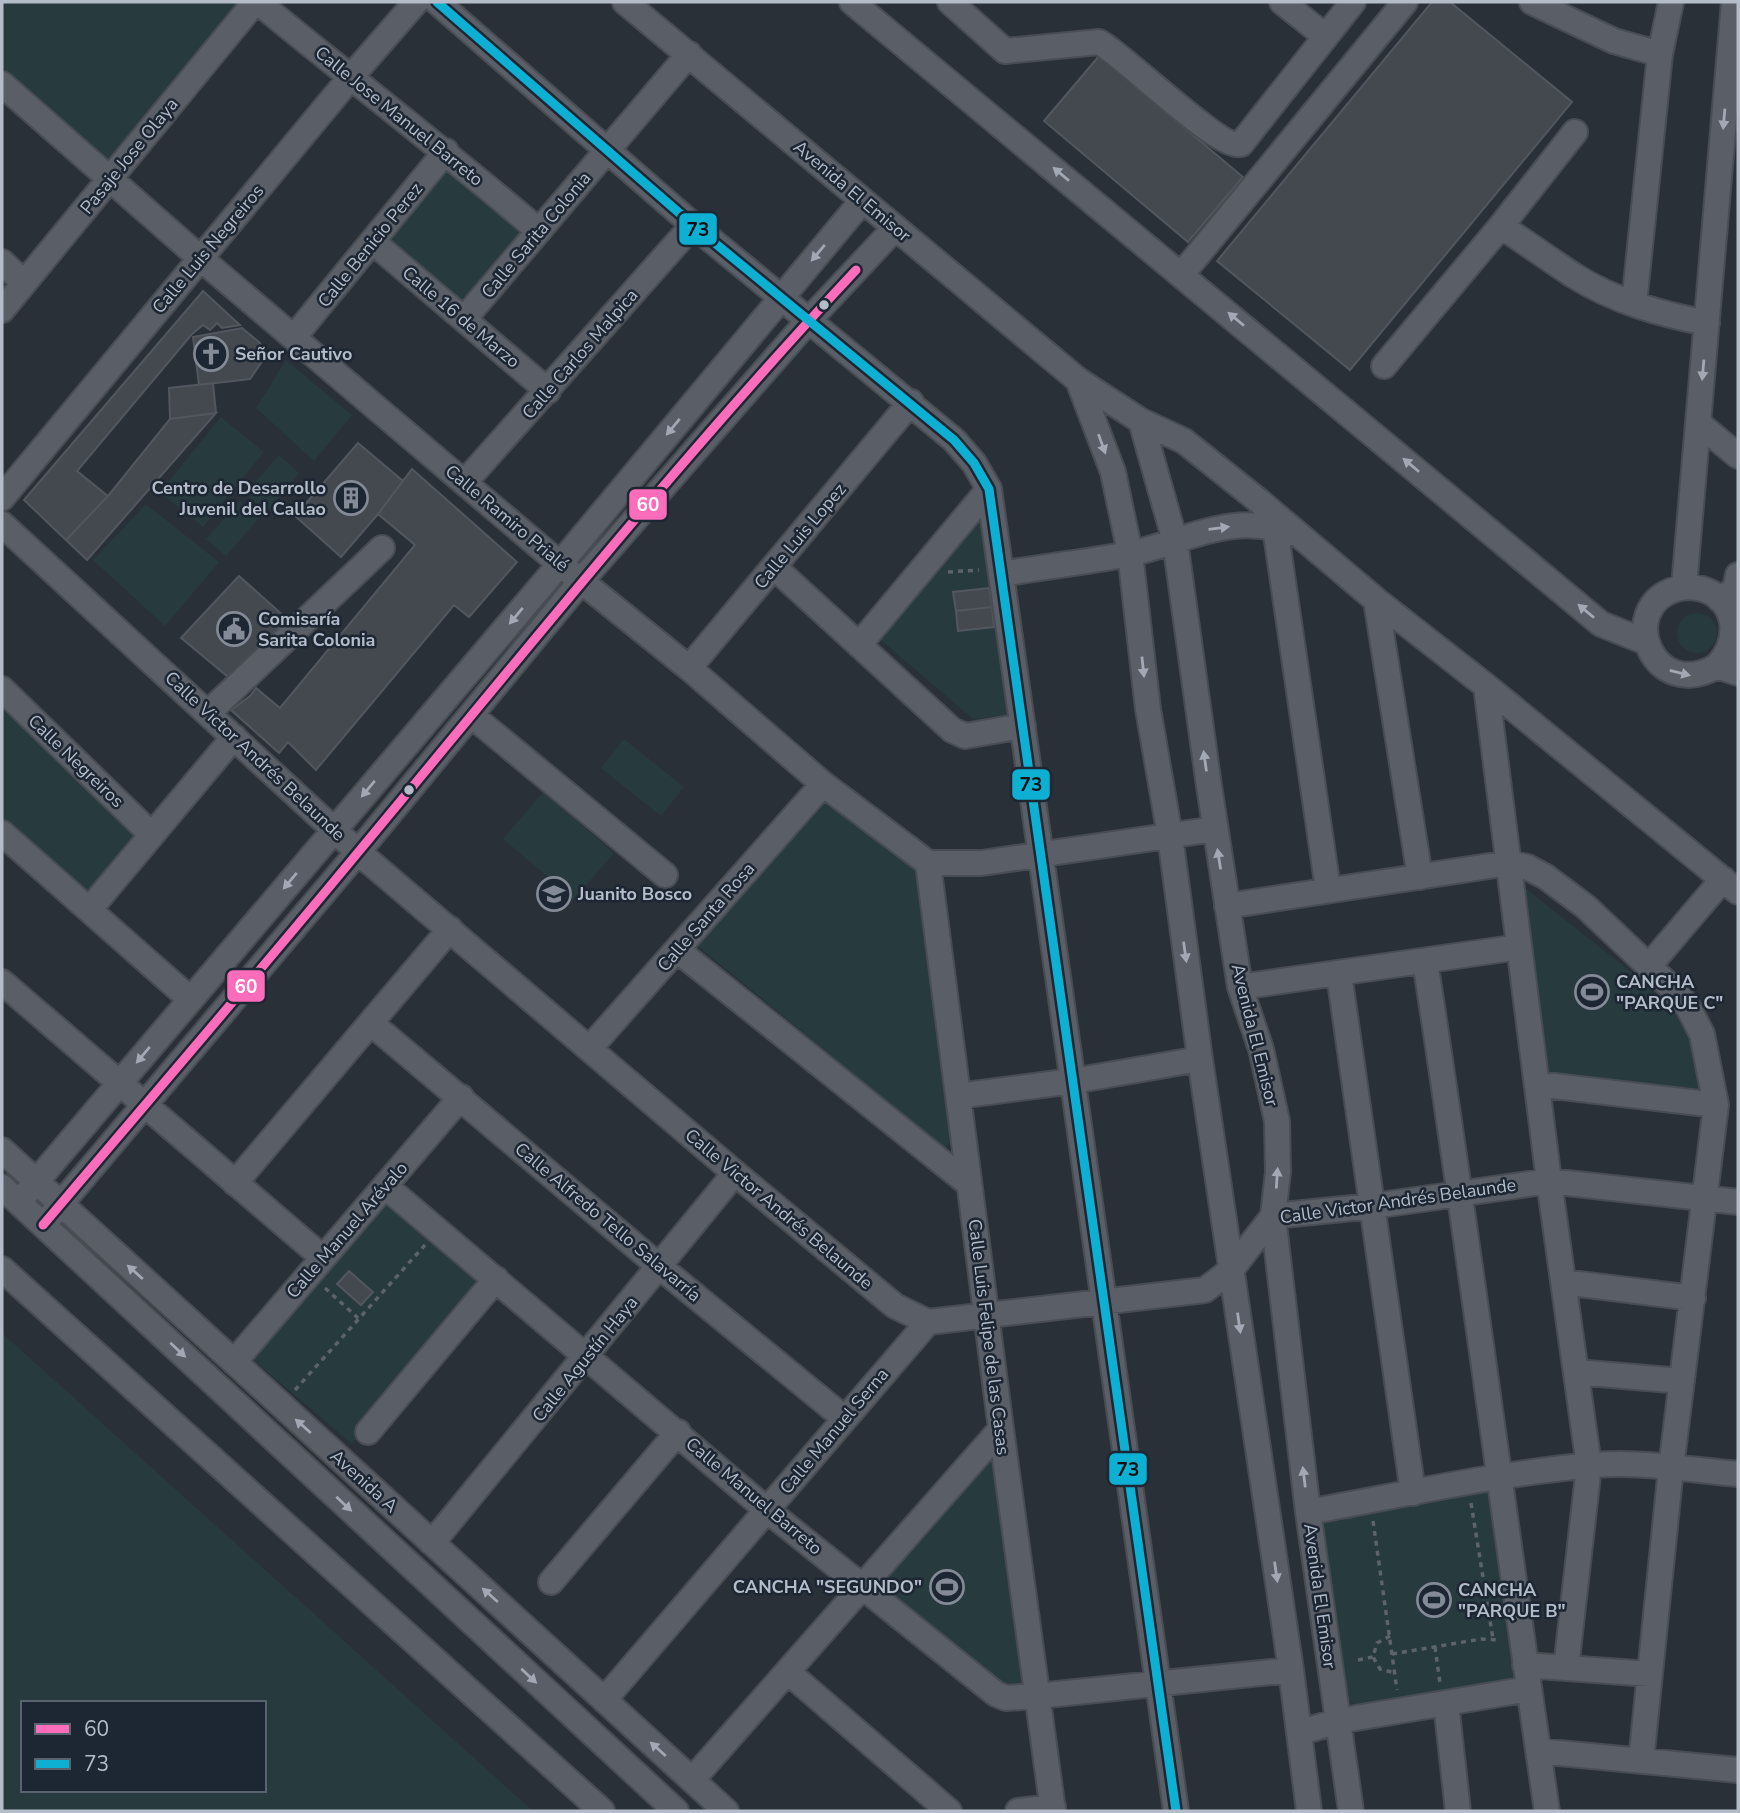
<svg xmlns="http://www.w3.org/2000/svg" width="1740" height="1813" viewBox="0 0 1740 1813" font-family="'Nunito Sans',sans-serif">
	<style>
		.green { fill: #273a3e; fill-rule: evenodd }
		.building { fill: #444950; stroke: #52575f; stroke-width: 2 }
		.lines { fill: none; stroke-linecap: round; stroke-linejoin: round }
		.minor-casing { stroke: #484c53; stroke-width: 28 }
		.path { stroke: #5d636a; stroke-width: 3.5; stroke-dasharray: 5 5; stroke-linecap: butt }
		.minor { stroke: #5a5e66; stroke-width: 24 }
		.bus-1-casing { stroke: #1d2633; stroke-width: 14 }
		.bus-2-casing { stroke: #1d2633; stroke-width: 14 }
		.bus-1 { stroke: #fb6dba; stroke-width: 9 }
		.bus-2 { stroke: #0dafd3; stroke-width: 9 }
		.oneway { fill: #a2a9b5 }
		.bus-dot { fill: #b4bcc9; stroke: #1d2633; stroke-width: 2.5 }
		.labels { text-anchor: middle; stroke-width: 5; stroke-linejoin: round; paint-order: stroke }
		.street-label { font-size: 18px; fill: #b4bcc9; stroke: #1d2633 }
		.poi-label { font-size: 18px; font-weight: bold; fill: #b4bcc9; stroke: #1d2633; text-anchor: start }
		.line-badge { stroke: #1d2633; stroke-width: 2.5 }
		.badge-label { font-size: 19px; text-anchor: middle; font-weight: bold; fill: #fff }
		.pale-badge-label { font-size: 19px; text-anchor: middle; font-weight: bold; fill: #111 }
	</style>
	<rect width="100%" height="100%" fill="#2a3038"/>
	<path class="green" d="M2 2H250L112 168 2 67Z
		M447 158 528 227 465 305 383 238Z
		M286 360 352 415 314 461 256 408Z
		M221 417 264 452 203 527 160 492Z
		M279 455 299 473 267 512 245 494Z
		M240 501 260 517 226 556 206 539Z
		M146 504 219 562 165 626 93 560Z
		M978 512 986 513 1015 714 973 719 875 635Z
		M1677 633a20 20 0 1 1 40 0a20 20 0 1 1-40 0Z
		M2 700 140 832 90 894 83 893 2 823Z
		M624 739 684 787 661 816 601 768Z
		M543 792 614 853 574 899 503 839Z
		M818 796 919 870 954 1139 944 1148 693 942Z
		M1525 888 1668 1001 1692 1041 1702 1089 1545 1074Z
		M385 1194 489 1281 352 1444 249 1356Z
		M2 1333 533 1811H2ZM23 1703H264V1790H23Z
		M999 1443 1033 1685 1001 1686 876 1581Z
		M1491 1485 1517 1672 1512 1680 1357 1707 1346 1697 1321 1517Z"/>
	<path class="building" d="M1432 2H1450L1572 102 1350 370 1217 261Z
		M1099 56 1243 177 1188 242 1044 121Z
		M203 291 240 325 222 328 217 323 210 330 203 325 192 334 77 471 108 496 66 540 24 500Z
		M242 328 260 343 263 360 250 379 199 385 193 337Z
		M213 383 216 413 170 419 169 388Z
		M216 413 87 560 66 540 108 496 170 419Z
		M358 443 403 481 378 514 341 557 295 516Z
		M412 469 517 562 469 617 454 605 316 770 288 742 279 753 231 710 250 696 256 688 280 708 415 545 378 514Z
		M239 576 285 617 286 621 233 681 181 638Z
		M989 588 992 607 956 611 953 592Z
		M992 607 994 627 958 631 956 611Z
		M349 1271 373 1292 361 1305 337 1284Z"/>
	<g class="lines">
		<g class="minor-casing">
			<path id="minor" d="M258 2C351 79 447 152 539 231
				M437 2 693 225 954 440 974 463 989 489 1176 1811
				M625 2 1078 380 1141 421 1184 441 1259 501 1376 600 1486 686 1738 892
				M852 2 1601 624 1646 642
				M950 2 1005 51 1099 42C1126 57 1219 150 1241 144L1353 2
				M1282 2 1325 36
				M1532 2 1614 41 1660 54
				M2 84 200 258 560 564 689 668 823 784 928 863H982L1215 829
				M1501 226 1575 132
				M373 242 548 391
				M2 262 24 283
				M1182 274 1405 2
				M1634 304 1660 54 1671 2
				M2 310 255 2
				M464 319 689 54
				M294 337 446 151
				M1384 366 1501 226C1525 242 1549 259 1573 275 1614 301 1660 314 1707 323
				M1078 380 1113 472 1130 553 1148 709 1170 836 1200 1059 1291 1670 1309 1811
				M1141 421 1175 541 1209 786 1240 987 1261 1049 1277 1121 1278 1172 1273 1216 1308 1512 1351 1811
				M1698 423 1738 456
				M465 482 693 225
				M2 498 350 78 416 2
				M2 524 358 852 735 1173 895 1306 928 1322 1205 1290 1231 1270 1273 1216 1373 1206 1549 1181 1738 1202
				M1275 527 1328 889
				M774 567 952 730 965 736 1023 726
				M1001 574C1043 567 1086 562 1129 554 1186 542 1230 511 1291 533
				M1684 587 1734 2
				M1719 599 1735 590 1738 575
				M1376 600 1420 877
				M859 645 989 489
				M1717 666C1737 644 1740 611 1712 593 1701 587 1688 586 1676 589 1615 608 1653 704 1717 666L1738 673
				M689 668 911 402
				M1486 686 1549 1181 1589 1466 1566 1668
				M2 689 151 834
				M209 712 382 548
				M471 715 665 875
				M2 833 190 999
				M928 863 1001 1429 1053 1811
				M1227 906 1509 863 1527 867 1546 877 1586 907 1676 992 1688 1007 1702 1034 1716 1105 1671 1468 1641 1761
				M89 910 234 737
				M677 950 969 1184
				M1425 961C1469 1244 1505 1528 1547 1811
				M1649 966 1723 879
				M1339 974 1413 1493
				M2 982 322 1257
				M1240 987 1519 947
				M372 1024 660 1267 844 1418
				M589 1049 823 784
				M1537 1084 1716 1105
				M958 1096 1073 1081 1200 1059
				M2 1150 726 1811
				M235 1183 450 929
				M385 1186 767 1510 996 1694 1006 1698 1037 1696 1291 1670
				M2 1187 676 1811
				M19 1202 560 564 862 201
				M43 1225 358 852 582 580 809 320 895 228
				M2 1269 602 1811
				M1563 1282 1693 1298
				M234 1362 461 1097
				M1576 1372 1682 1381
				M368 1432 496 1279
				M1308 1512C1402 1495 1498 1473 1594 1465 1641 1461 1691 1470 1738 1474
				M432 1543 735 1173
				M551 1582 678 1432
				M1525 1665 1650 1674
				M788 1672 949 1811
				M604 1700 928 1322
				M1446 1703 1458 1811
				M1299 1733 1338 1721 1529 1689
				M1538 1751 1738 1770
				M692 1780 1001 1429
				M1018 1811 1053 1807"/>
		</g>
		<path class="path" d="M948 572 979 570
			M325 1288 358 1318
			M295 1390 425 1245
			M1471 1503 1493 1639
			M1373 1521 1397 1690
			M1390 1636 1377 1643 1373 1657 1380 1669 1395 1673
			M1435 1647 1440 1683
			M1392 1654 1481 1639 1500 1640
			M1358 1660 1373 1657"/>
		<use href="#minor" class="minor"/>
		<g class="bus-1-casing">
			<path id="bus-1" d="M43 1225C149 1100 256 976 360 850 523 654 682 456 856 270"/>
		</g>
		<g class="bus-2-casing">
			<path id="bus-2" d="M437 2 693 225 954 440 974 463 989 489 1176 1811"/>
		</g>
		<use href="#bus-1" class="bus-1"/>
		<use href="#bus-2" class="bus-2"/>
	</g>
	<defs><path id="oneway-solid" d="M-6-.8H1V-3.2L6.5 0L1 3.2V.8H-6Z" transform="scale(1.75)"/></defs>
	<g class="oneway">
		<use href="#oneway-solid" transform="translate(1724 119) rotate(95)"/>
		<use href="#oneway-solid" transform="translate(1061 174) rotate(-140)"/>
		<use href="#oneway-solid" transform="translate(818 253) rotate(130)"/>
		<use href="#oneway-solid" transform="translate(1236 319) rotate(-140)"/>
		<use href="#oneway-solid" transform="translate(1703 370) rotate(95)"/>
		<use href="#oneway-solid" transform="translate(673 427) rotate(130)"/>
		<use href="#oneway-solid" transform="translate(1102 444) rotate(70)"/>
		<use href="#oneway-solid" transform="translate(1411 465) rotate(-140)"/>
		<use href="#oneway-solid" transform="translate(1219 528) rotate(-7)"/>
		<use href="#oneway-solid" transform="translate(1586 611) rotate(-140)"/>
		<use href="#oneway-solid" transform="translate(516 616) rotate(130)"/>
		<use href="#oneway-solid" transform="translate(1143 667) rotate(84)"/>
		<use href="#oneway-solid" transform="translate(1680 673) rotate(14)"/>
		<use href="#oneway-solid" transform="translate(1205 761) rotate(-98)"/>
		<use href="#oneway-solid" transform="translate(368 789) rotate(130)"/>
		<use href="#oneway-solid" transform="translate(1219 859) rotate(-99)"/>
		<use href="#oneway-solid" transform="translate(290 881) rotate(130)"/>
		<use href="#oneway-solid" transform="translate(1185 952) rotate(82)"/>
		<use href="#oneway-solid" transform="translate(143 1055) rotate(130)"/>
		<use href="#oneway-solid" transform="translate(1277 1178) rotate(-86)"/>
		<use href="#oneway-solid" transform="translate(135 1272) rotate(-138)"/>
		<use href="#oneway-solid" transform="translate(1239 1323) rotate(82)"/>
		<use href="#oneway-solid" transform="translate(178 1350) rotate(43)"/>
		<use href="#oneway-solid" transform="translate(303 1426) rotate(-138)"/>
		<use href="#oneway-solid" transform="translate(1304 1477) rotate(-97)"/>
		<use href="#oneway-solid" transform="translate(344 1504) rotate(43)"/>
		<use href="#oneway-solid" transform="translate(1276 1572) rotate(82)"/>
		<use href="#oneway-solid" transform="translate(490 1595) rotate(-138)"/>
		<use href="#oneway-solid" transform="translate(529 1676) rotate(43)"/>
		<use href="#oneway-solid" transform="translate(658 1749) rotate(-138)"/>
	</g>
	<defs>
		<g id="church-ring" transform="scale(1.75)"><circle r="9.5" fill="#1d2633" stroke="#848b96" stroke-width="1.5"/><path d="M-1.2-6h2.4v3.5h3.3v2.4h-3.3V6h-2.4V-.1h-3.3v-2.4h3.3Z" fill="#848b96"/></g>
		<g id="building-ring" transform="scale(1.75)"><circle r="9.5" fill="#1d2633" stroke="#848b96" stroke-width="1.5"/><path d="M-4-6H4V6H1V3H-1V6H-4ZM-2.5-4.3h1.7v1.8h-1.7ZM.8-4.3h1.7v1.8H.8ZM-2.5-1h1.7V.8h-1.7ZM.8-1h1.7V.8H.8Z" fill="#848b96"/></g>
		<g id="civic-ring" transform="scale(1.75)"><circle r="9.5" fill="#1d2633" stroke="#848b96" stroke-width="1.5"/><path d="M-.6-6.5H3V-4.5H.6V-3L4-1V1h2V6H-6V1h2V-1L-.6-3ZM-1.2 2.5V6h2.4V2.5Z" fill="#848b96"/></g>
		<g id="school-ring" transform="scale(1.75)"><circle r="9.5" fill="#1d2633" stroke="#848b96" stroke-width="1.5"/><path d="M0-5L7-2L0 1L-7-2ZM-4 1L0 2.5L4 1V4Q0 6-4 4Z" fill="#848b96"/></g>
		<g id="stadium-ring" transform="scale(1.75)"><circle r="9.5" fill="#1d2633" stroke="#848b96" stroke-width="1.5"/><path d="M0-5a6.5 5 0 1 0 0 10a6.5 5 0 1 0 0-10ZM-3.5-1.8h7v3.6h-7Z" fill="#848b96"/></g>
	</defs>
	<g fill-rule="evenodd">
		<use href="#church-ring" x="211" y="354"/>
		<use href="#building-ring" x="351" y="498"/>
		<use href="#civic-ring" x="234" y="629"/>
		<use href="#school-ring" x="554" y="894"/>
		<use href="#stadium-ring" x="1592" y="992"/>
		<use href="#stadium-ring" x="947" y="1587"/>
		<use href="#stadium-ring" x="1434" y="1600"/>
	</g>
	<g class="bus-dot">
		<circle cx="824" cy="305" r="6"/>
		<circle cx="409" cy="790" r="6"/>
	</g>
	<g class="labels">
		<g class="street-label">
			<text transform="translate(399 116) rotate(39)" y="6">Calle Jose Manuel Barreto</text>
			<text transform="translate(129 156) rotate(-51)" y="6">Pasaje Jose Olaya</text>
			<text transform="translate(852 191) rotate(40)" y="6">Avenida El Emisor</text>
			<text transform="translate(536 235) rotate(-50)" y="6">Calle Sarita Colonia</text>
			<text transform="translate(370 245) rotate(-51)" y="6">Calle Benicio Perez</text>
			<text transform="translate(208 249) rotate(-50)" y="6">Calle Luis Negreiros</text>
			<text transform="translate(461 317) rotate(40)" y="6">Calle 16 de Marzo</text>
			<text transform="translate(580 354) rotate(-49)" y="6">Calle Carlos Malpica</text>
			<text transform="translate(507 518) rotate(40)" y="6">Calle Ramiro Prialé</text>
			<text transform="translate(800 536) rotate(-50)" y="6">Calle Luis Lopez</text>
			<text transform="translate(255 756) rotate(43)" y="6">Calle Victor Andrés Belaunde</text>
			<text transform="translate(76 761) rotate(44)" y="6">Calle Negreiros</text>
			<text transform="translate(706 917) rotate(-49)" y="6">Calle Santa Rosa</text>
			<text transform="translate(1255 1035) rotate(76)" y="6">Avenida El Emisor</text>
			<text transform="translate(1398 1201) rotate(-8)" y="6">Calle Victor Andrés Belaunde</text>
			<text transform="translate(779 1209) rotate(40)" y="6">Calle Victor Andrés Belaunde</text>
			<text transform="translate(608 1222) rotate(40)" y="6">Calle Alfredo Tello Salavarría</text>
			<text transform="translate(347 1230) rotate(-49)" y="6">Calle Manuel Arévalo</text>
			<text transform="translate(989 1337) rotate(83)" y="6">Calle Luis Felipe de las Casas</text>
			<text transform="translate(585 1359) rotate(-51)" y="6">Calle Agustín Haya</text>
			<text transform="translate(834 1431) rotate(-50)" y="6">Calle Manuel Serna</text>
			<text transform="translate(364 1481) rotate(42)" y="6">Avenida A</text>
			<text transform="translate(754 1496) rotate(40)" y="6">Calle Manuel Barreto</text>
			<text transform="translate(1320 1596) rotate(82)" y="6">Avenida El Emisor</text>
		</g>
		<g class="poi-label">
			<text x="235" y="360">Señor Cautivo</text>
			<text x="326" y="494" text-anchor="end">Centro de Desarrollo<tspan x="326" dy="21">Juvenil del Callao</tspan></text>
			<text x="258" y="625">Comisaría<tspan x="258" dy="21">Sarita Colonia</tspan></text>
			<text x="578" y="900">Juanito Bosco</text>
			<text x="1616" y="988">CANCHA<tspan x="1616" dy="21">"PARQUE C"</tspan></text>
			<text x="922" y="1593" text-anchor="end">CANCHA "SEGUNDO"</text>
			<text x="1458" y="1596">CANCHA<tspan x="1458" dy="21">"PARQUE B"</tspan></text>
		</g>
	</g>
	<g class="line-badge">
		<rect x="678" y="212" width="40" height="34" rx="7" fill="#0dafd3"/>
		<rect x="628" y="488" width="40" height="33" rx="7" fill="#fb6dba"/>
		<rect x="1011" y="768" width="40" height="33" rx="7" fill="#0dafd3"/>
		<rect x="226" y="969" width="40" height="34" rx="7" fill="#fb6dba"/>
		<rect x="1108" y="1452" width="40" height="34" rx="7" fill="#0dafd3"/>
	</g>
	<g class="badge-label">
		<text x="648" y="511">60</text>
		<text x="246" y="993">60</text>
	</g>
	<g class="pale-badge-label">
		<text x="698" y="236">73</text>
		<text x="1031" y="791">73</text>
		<text x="1128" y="1476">73</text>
	</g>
	<rect width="1740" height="1813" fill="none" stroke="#b4bcc9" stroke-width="7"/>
	<rect x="21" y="1701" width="245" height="91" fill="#1d2633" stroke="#59626f" stroke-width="2"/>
	<rect x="35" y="1724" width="35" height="10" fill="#fb6dba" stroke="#59626f" stroke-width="2"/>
	<text x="84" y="1736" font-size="21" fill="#b4bcc9">60</text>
	<rect x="35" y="1759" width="35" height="10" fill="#0dafd3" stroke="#59626f" stroke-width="2"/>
	<text x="84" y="1771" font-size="21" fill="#b4bcc9">73</text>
</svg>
